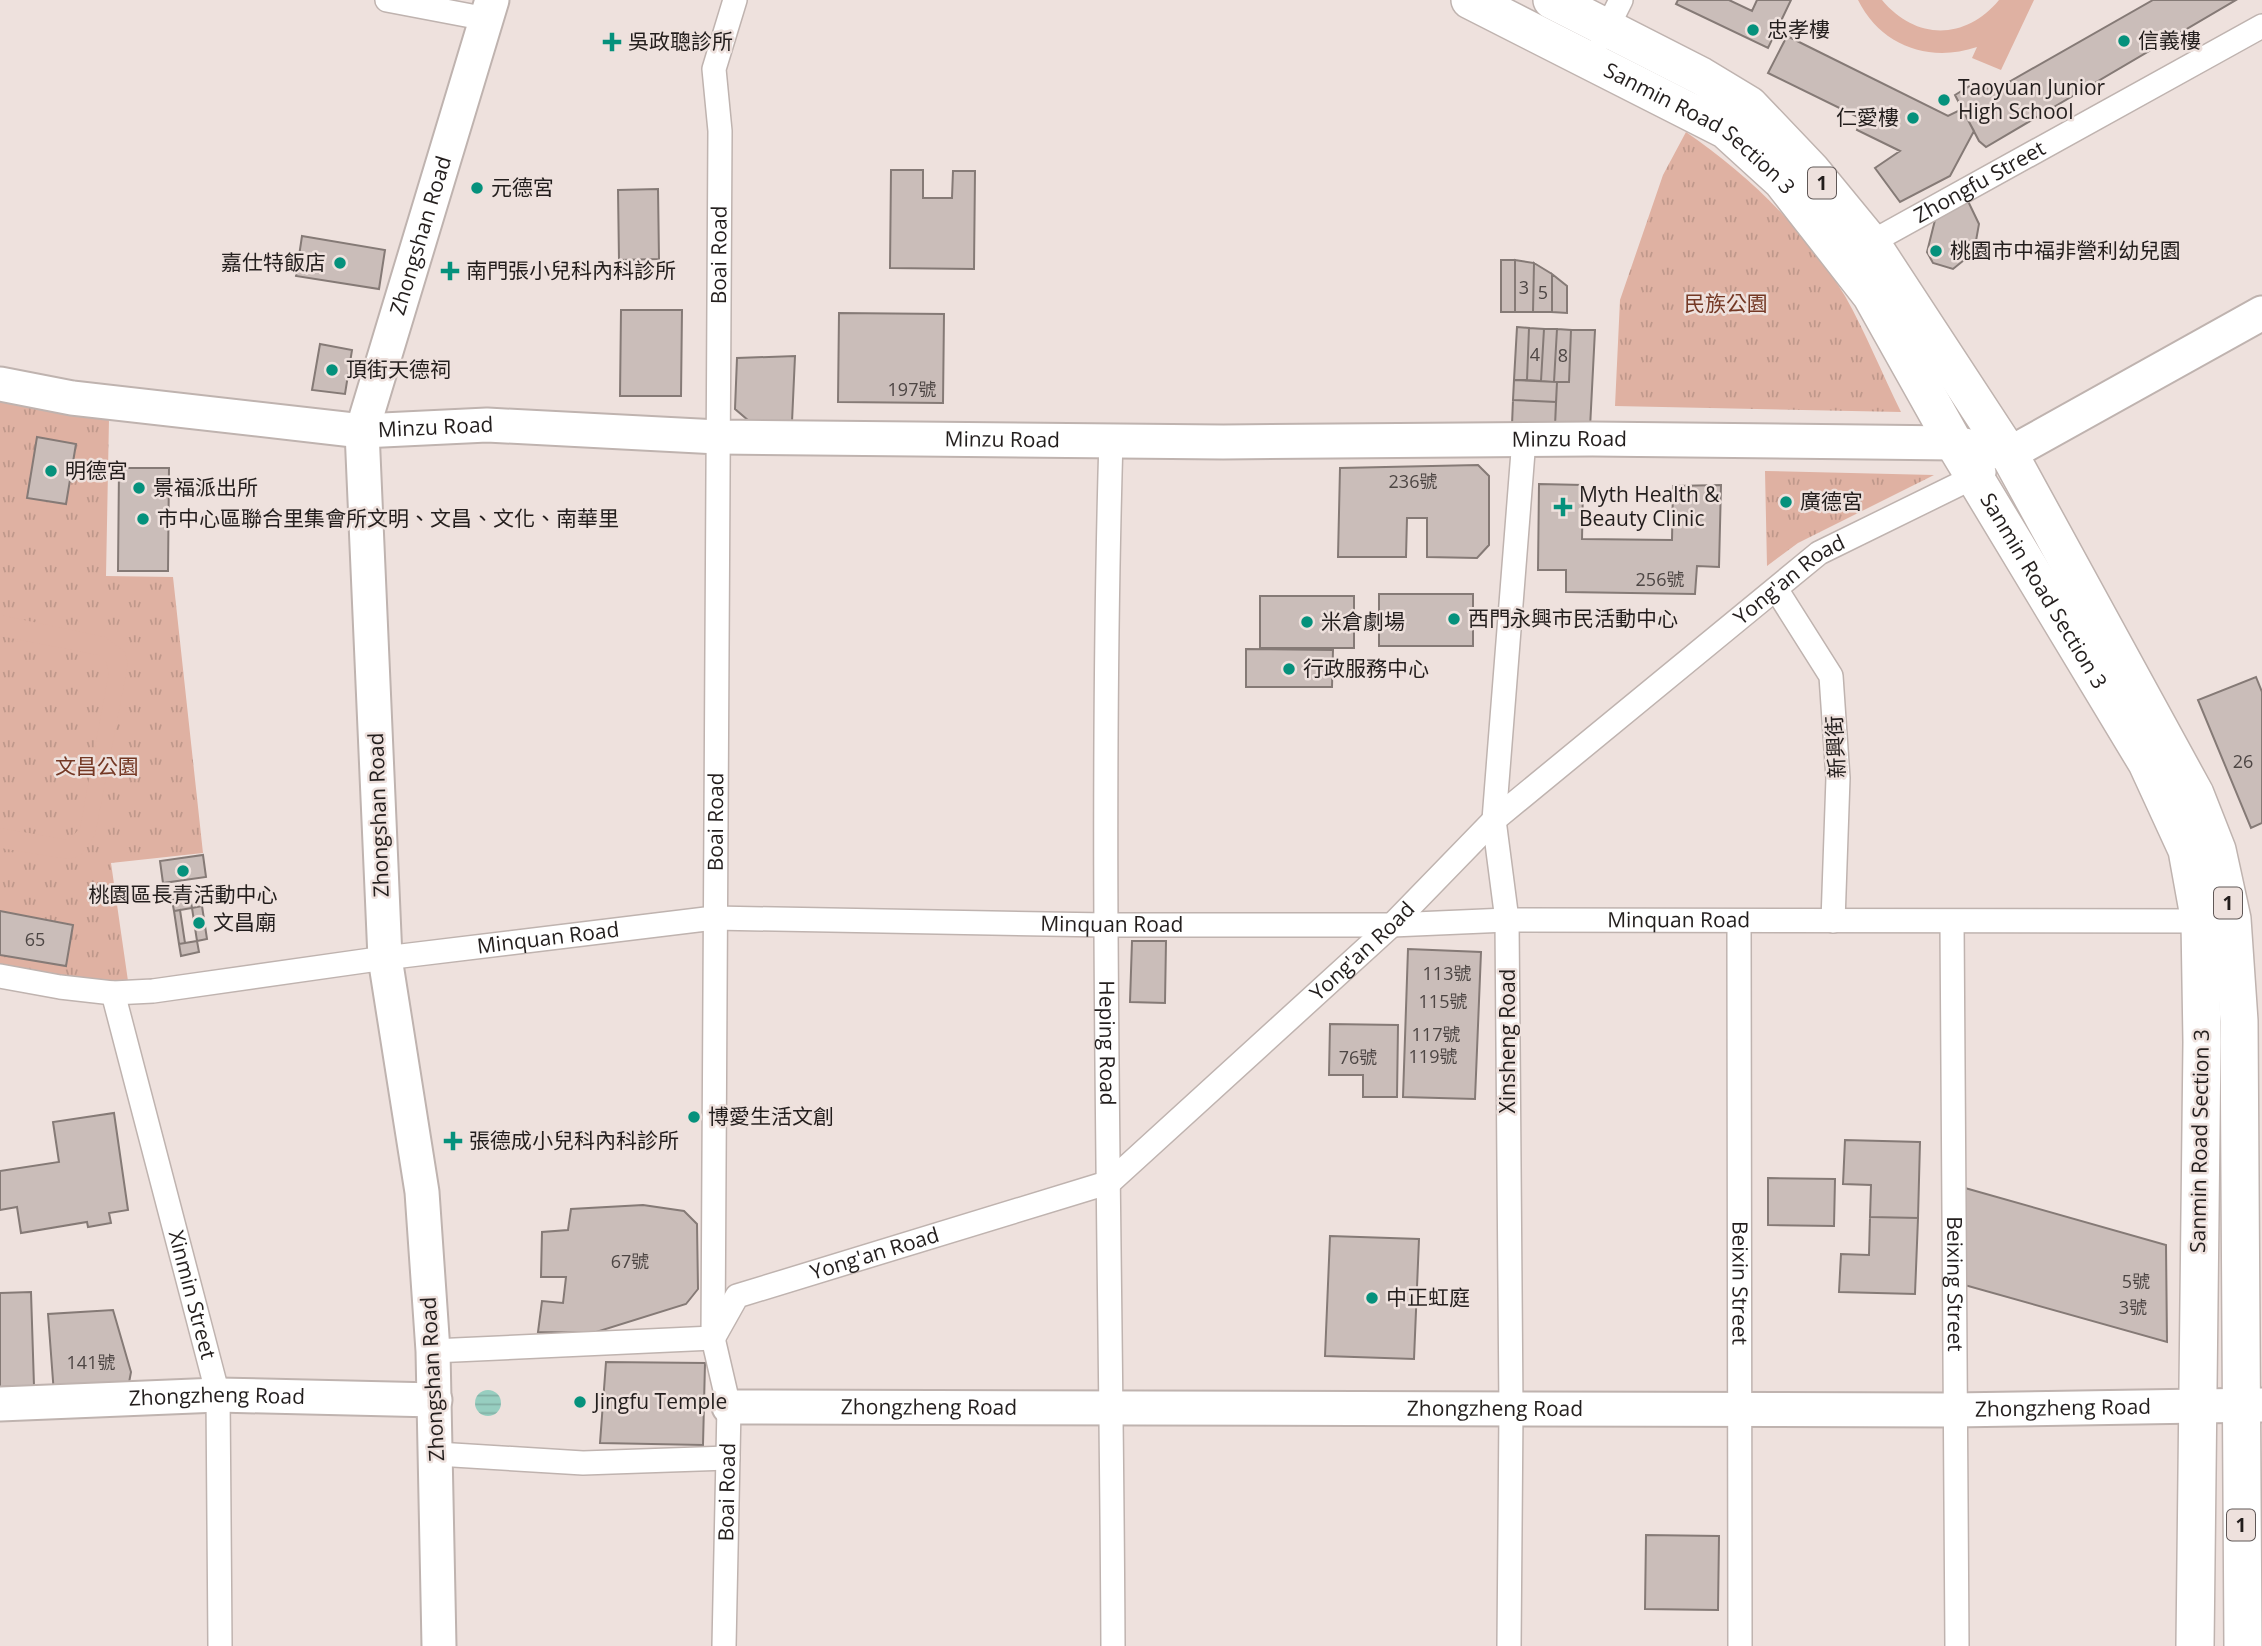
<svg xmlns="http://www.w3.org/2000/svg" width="2262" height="1646" viewBox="0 0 2262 1646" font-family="'Open Sans','Noto Sans TC',sans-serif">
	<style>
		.grass { fill: url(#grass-tufts) }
		.pitch { fill: #dfb1a2 }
		.water { fill: url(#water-rules) }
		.building { fill: #cabdb9; stroke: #857a76; stroke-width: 2 }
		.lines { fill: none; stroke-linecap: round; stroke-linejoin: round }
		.street-casing { stroke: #bfb3af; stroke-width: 26 }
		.secondary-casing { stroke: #bfb3af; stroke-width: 37 }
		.primary-casing { stroke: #bfb3af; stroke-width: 40 }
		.street { stroke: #fff; stroke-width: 23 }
		.secondary { stroke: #fff; stroke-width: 33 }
		.primary { stroke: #fff; stroke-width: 37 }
		.poi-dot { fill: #05917c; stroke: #eee1dd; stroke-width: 2.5 }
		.labels { text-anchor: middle; stroke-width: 5; stroke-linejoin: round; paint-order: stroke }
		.number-label { font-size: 18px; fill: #4d4644 }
		.shield { fill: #eee1dd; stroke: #605857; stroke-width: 2 }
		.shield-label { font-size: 19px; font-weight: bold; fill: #231e1d }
		.poi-label { font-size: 21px; fill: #231e1d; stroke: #eee1dd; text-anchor: start }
		.street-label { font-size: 21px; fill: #231e1d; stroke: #eee1dd }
		.park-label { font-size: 21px; fill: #743824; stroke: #eee1dd }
	</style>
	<defs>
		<pattern id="grass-tufts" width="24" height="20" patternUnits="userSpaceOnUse" patternTransform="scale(1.75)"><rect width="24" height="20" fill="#dfb1a2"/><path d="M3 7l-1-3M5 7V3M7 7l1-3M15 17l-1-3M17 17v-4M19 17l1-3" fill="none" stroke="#bf988b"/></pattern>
		<pattern id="water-rules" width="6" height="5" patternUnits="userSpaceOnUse" patternTransform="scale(1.75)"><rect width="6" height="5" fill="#97cec0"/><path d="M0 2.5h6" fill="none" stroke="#82b0a5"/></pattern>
	</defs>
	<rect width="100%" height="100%" fill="#eee1dd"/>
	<path class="grass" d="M1686 132C1750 176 1805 230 1845 296 1866 333 1882 374 1901 412L1615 406 1620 300 1663 175Z
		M0 398 109 419 106 576 173 577 203 853 111 863 128 981H79L0 965Z
		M1765 471 1934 475 1798 543 1767 566Z"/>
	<path class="pitch" d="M1858 0H1882C1916 41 1966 40 1999 0H2034L2001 70 1972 58 1977 47C1929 63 1881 46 1858 0Z
		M0 615 105 637 125 652 128 664 95 835 80 856 68 859 0 848V828L69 840 80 828 109 672 105 659 98 655 0 636Z"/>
	<path class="water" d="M475 1403a13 13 0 1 1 26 0a13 13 0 1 1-26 0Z"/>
	<path class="building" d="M1678 0H1729L1752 11 1757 0H1791L1768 48 1676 4Z
		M2153 0H2236L1986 147 1979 141 1955 95 1976 82 1984 89 2000 87Z
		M1787 36 1948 116 1962 109 1974 131 1950 176 1900 202 1875 168 1900 151 1857 130 1862 119 1768 73Z
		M891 170H923V198H952L953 171H975L974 269 890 268Z
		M658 189 659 259 619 260 618 190Z
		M1966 197 1979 224 1974 252 1953 269 1933 263 1927 252 1937 212Z
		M302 236 385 250 379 289 296 276Z
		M1501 260H1515V312H1501Z
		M1515 260 1534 263 1533 312H1515Z
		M1534 263 1552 274V312H1533Z
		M1552 274 1567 286V313L1552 312Z
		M621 310H682L681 396H620Z
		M839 313 944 314 943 403 838 402Z
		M1517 327 1529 328 1527 380H1514Z
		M1529 328 1544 329 1541 381 1527 380Z
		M1544 329H1557L1554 382 1541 381Z
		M1557 329 1571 330 1569 382H1554Z
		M1571 330H1595L1590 428 1555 426 1557 382H1569Z
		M320 344 352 350 345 394 312 390Z
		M795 356 792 422 749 421 735 409 737 358Z
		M1514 380 1557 382 1556 402 1513 400Z
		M1513 400 1556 402 1555 426 1512 425Z
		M37 437 76 444 66 504 27 498Z
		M1478 465 1489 476V545L1477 558 1427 557V518H1407L1406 557H1338L1340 468Z
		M119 468H169L168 571H118Z
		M1539 484 1583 485 1582 539 1672 540 1673 486 1721 485 1719 567 1697 566 1695 594 1566 592V570H1538Z
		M1379 594H1473V646H1379Z
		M1260 596H1354V648H1260Z
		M1246 649 1333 650 1332 687H1246Z
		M2256 677 2262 692V823L2251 828 2198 700Z
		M203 855 206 877 163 883 160 861Z
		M190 897 192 908 174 911 172 900Z
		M202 906 207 939 197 941 192 908Z
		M180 910 185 943 179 944 174 911Z
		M0 911 73 925 66 966 0 955Z
		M197 941 199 952 181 956 179 944Z
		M1132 941H1166L1165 1003 1130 1002Z
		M1408 949 1481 952 1475 1099 1403 1097Z
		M1330 1024 1398 1025 1397 1097H1363V1075H1329Z
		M114 1113 128 1210 109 1213 111 1223 88 1227 87 1222 21 1233 17 1207 0 1210V1171L59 1162 53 1122Z
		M1845 1140 1920 1142 1918 1218 1870 1217 1871 1185 1843 1184Z
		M1768 1178 1835 1179 1834 1226 1768 1225Z
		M1965 1188 2166 1245 2167 1342 1961 1284Z
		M643 1205 684 1211 697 1224 698 1289 686 1304 593 1333 538 1332 542 1301 563 1303 566 1277H541L542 1232 568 1230 571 1209Z
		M1870 1217 1918 1218 1915 1294 1839 1292 1841 1254 1869 1255Z
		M1330 1236 1419 1239 1414 1359 1325 1356Z
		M31 1292 34 1386 0 1387V1293Z
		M113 1310 131 1372 128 1388 54 1394 48 1314Z
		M606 1362 705 1363 703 1445 600 1443Z
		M1646 1535 1719 1536 1718 1610 1645 1609Z"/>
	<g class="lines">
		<g class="street-casing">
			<g id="street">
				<path d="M387 0 487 19"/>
				<path d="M1602 38 1621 0"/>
				<path id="s1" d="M1859 249 2262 26"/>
				<path id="s2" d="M1111 439C1099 841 1111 1244 1113 1646"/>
				<path d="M1776 589 1831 676 1838 778 1833 921"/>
				<path id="s3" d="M1739 921 1740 1646"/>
				<path id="s4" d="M1952 922 1957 1646"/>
				<path id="s5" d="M0 976 60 987 113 993 153 991 385 958 714 918 1106 925H1392L1507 920 2211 921"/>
				<path id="s6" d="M113 993 218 1395 220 1646"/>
				<path id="s7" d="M714 1337 737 1296 1110 1182 1392 925 1494 820 1819 553 1984 472"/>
				<path d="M433 1351 713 1338"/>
				<path d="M437 1454 583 1463 728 1458"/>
				<path id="s8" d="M724 1646 729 1407 713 1338 720 131 714 69 735 0"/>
				<path d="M1509 1646 1511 1410 1507 920 1494 820 1524 439"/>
			</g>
		</g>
		<g class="secondary-casing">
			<g id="secondary">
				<path id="s9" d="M0 384 72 398 362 431 487 425 718 437 1223 442 1592 439 1954 443 2009 454 2262 313"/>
				<path id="s10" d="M0 1404 218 1395 435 1400"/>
				<path id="s11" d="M729 1407 1953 1410 2262 1405"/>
				<path id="s12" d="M439 1646 433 1351 422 1192 385 958 362 431 492 0"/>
			</g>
		</g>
		<g class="primary-casing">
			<g id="primary">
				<path id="s13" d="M1470 0 1726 130 1782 181 1871 295 1954 443 2147 763 2187 850 2200 922 2202 1042 2195 1646"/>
				<path d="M1552 0 1701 76 1749 105 1811 170 1871 243 2009 454 2195 794 2217 850 2232 919 2239 1021 2243 1646"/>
			</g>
		</g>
		<use href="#street" class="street"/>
		<use href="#secondary" class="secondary"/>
		<use href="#primary" class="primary"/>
	</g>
	<g class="poi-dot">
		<circle cx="1753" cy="30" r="7"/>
		<circle cx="2124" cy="41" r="7"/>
		<path d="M608.5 31.5h7v7h7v7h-7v7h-7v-7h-7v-7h7z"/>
		<circle cx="1944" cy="100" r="7"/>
		<circle cx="1913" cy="118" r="7"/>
		<circle cx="477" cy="188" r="7"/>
		<circle cx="1936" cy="251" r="7"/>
		<circle cx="340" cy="263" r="7"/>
		<path d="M446.5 260.5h7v7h7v7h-7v7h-7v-7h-7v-7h7z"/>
		<circle cx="332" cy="370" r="7"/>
		<circle cx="51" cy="471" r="7"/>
		<circle cx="139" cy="488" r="7"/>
		<circle cx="1786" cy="502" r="7"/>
		<path d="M1559.5 496.5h7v7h7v7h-7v7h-7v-7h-7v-7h7z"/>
		<circle cx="143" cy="519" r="7"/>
		<circle cx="1454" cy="619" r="7"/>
		<circle cx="1307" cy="622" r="7"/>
		<circle cx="1289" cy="669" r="7"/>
		<circle cx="183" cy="871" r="7"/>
		<circle cx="199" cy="923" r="7"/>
		<circle cx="694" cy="1117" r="7"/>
		<path d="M449.5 1130.5h7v7h7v7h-7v7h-7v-7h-7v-7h7z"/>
		<circle cx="1372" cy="1298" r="7"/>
		<circle cx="580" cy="1402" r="7"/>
	</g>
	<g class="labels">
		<g class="number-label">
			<text x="1524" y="294">3</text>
			<text x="1543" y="299">5</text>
			<text x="1535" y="361">4</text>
			<text x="1563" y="362">8</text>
			<text x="912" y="396">197號</text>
			<text x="1413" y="488">236號</text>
			<text x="1660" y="586">256號</text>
			<text x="2243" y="768">26</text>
			<text x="35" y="946">65</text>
			<text x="1447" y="980">113號</text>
			<text x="1443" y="1008">115號</text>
			<text x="1436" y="1041">117號</text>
			<text x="1433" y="1063">119號</text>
			<text x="1358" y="1064">76號</text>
			<text x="630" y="1268">67號</text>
			<text x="2136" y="1288">5號</text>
			<text x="2133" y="1314">3號</text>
			<text x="91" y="1369">141號</text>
		</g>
		<g class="shield">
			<rect x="1808" y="167.5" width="28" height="31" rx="5"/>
			<rect x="2214" y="887.5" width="28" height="31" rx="5"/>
			<rect x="2227" y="1509.5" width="28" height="31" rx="5"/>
		</g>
		<g class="shield-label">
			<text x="1822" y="190">1</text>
			<text x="2228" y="910">1</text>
			<text x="2241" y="1532">1</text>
		</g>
		<g class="poi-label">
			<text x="1767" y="37">忠孝樓</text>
			<text x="2138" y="48">信義樓</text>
			<text x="628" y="49">吳政聰診所</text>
			<text x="1958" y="95">Taoyuan Junior<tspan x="1958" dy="24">High School</tspan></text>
			<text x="1899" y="125" text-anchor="end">仁愛樓</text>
			<text x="491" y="195">元德宮</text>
			<text x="1950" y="258">桃園市中福非營利幼兒園</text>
			<text x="326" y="270" text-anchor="end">嘉仕特飯店</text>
			<text x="466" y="278">南門張小兒科內科診所</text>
			<text x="346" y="377">頂街天德祠</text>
			<text x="65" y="478">明德宮</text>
			<text x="153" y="495">景福派出所</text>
			<text x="1579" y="502">Myth Health &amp;<tspan x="1579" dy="24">Beauty Clinic</tspan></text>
			<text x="1800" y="509">廣德宮</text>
			<text x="157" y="526">市中心區聯合里集會所文明、文昌、文化、南華里</text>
			<text x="1468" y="626">西門永興市民活動中心</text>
			<text x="1321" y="629">米倉劇場</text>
			<text x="1303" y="676">行政服務中心</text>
			<text x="183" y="902" text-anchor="middle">桃園區長青活動中心</text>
			<text x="213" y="930">文昌廟</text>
			<text x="708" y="1124">博愛生活文創</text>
			<text x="469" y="1148">張德成小兒科內科診所</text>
			<text x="1386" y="1305">中正虹庭</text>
			<text x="594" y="1409">Jingfu Temple</text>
		</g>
		<g class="street-label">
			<text dy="7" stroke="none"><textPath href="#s13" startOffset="264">Sanmin Road Section 3</textPath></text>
			<text dy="7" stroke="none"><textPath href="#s1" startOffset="138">Zhongfu Street</textPath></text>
			<text dy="7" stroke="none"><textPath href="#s12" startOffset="1423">Zhongshan Road</textPath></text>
			<text dy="7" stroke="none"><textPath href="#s8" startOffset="1393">Boai Road</textPath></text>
			<text dy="7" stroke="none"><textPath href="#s9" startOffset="439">Minzu Road</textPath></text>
			<text dy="7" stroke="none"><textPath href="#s9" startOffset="1573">Minzu Road</textPath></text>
			<text dy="7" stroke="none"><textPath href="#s9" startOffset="1006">Minzu Road</textPath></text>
			<text dy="7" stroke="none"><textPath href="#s7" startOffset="1346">Yong'an Road</textPath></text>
			<text dy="7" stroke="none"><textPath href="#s13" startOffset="850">Sanmin Road Section 3</textPath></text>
			<text transform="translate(1836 747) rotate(-93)" y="7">新興街</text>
			<text transform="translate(379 815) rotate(-92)" y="7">Zhongshan Road</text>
			<text dy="7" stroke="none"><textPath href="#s8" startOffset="826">Boai Road</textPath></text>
			<text dy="7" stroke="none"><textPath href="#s5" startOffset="1685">Minquan Road</textPath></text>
			<text dy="7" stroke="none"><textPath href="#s5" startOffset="1118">Minquan Road</textPath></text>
			<text dy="7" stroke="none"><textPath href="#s5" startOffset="553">Minquan Road</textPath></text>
			<text dy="7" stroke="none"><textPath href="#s7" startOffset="779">Yong'an Road</textPath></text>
			<text transform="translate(1508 1041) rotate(-90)" y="7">Xinsheng Road</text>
			<text dy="7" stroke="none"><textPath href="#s2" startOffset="604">Heping Road</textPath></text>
			<text transform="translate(2200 1141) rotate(-89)" y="7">Sanmin Road Section 3</text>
			<text dy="7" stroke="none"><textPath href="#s7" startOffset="191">Yong'an Road</textPath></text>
			<text dy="7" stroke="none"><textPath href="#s3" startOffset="362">Beixin Street</textPath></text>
			<text dy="7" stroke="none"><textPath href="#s4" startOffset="362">Beixing Street</textPath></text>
			<text dy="7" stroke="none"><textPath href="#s6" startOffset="312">Xinmin Street</textPath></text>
			<text transform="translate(433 1379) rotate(-93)" y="7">Zhongshan Road</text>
			<text dy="7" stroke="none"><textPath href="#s10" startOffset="217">Zhongzheng Road</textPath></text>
			<text dy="7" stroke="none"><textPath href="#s11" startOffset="200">Zhongzheng Road</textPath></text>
			<text dy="7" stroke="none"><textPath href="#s11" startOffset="1334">Zhongzheng Road</textPath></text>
			<text dy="7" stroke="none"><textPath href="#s11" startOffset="766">Zhongzheng Road</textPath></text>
			<text dy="7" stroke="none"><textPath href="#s8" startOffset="154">Boai Road</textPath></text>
		</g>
		<g class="park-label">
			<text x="1726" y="311">民族公園</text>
			<text x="97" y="774">文昌公園</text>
		</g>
	</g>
</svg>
